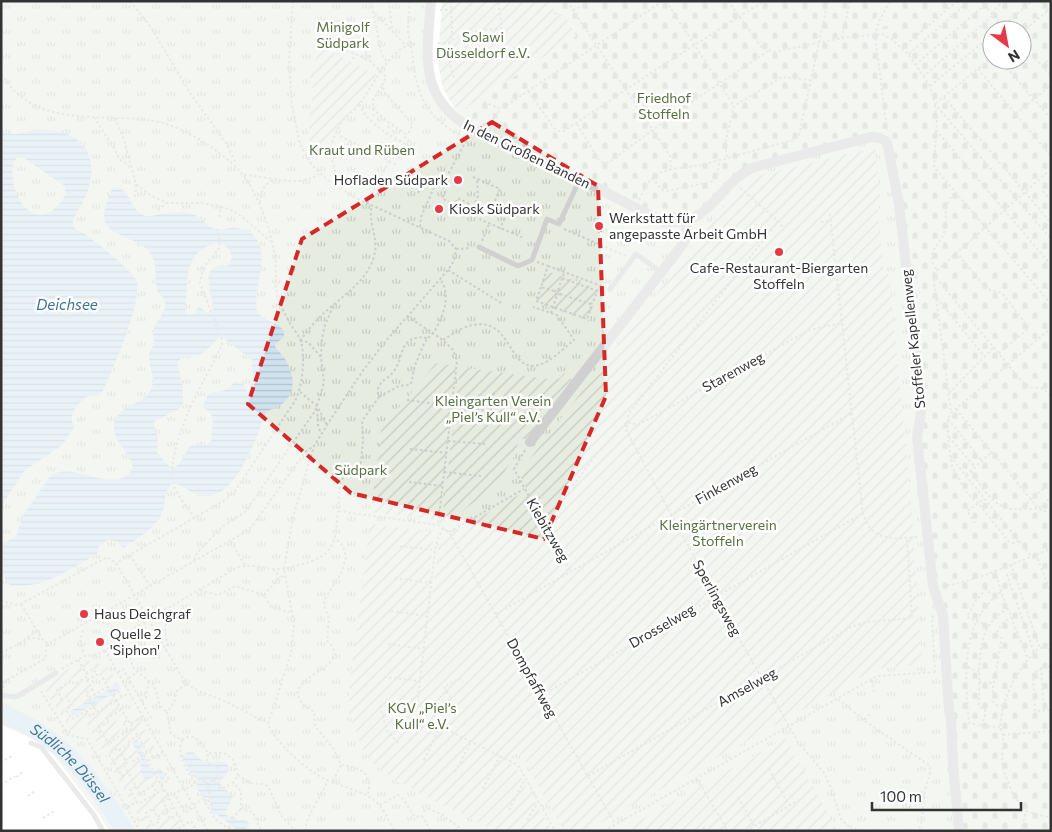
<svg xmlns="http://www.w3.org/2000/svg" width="1052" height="832" font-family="Commissioner,sans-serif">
<defs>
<pattern id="cemetery-stones" width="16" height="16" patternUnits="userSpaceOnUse" patternTransform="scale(1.25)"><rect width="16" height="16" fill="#e6ecdf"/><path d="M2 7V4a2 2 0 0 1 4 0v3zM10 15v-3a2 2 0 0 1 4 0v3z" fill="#c6cbc0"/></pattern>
<pattern id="park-tufts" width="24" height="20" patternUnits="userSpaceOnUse" patternTransform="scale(1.25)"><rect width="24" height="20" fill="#e6ecdf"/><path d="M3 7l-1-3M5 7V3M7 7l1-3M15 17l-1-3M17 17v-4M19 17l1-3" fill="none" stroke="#c6cbc0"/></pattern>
<pattern id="garden-furrows" width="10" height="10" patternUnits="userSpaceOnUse" patternTransform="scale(1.25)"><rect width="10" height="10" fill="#e6ecdf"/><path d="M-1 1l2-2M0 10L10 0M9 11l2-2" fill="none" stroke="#c6cbc0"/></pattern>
<pattern id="water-rules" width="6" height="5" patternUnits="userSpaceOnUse" patternTransform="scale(1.25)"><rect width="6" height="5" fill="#cfe2ee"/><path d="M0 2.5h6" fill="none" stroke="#b2c2cd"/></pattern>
</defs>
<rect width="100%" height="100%" fill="#fff"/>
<g fill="#e6ecdf">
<polygon points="882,1 901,1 897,6 888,26 873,27"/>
<polygon points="1,705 43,722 136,831 109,831 99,814 45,744 1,725"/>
</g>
<path fill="url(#cemetery-stones)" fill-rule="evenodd" d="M553,1H882L873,27L888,26L897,6L901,1H1051V831H957L702,214L658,220L458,113L576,36L554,14ZM992,30H1022V60H992Z"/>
<path fill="url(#park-tufts)" d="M1,1H430L431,70L441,95L458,113L658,220H686L743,173L873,137L889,147L923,406L918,439L933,586L943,616L957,831H124C95,781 59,729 1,711Z"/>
<g fill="url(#garden-furrows)">
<polygon points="442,1 553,1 554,14 564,14 576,36 458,113 443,89 438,65"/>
<path d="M320,45L376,75L360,102V108L356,106C340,121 331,134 328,156L310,145L309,126L313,91L315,89L308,85Z"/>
<polygon points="875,149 881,205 877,206 884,274 889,274 911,500 922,664 875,669 586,831 564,831 519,752 504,761 515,767 552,831 495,831 398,782 376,766 363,750 349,713 349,689 370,524 434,532 428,590 432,598 439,541 447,535 438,520 371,512 381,429 436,363 456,366 439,518 449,535 527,490 519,473 740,186 750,178 856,152"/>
<polygon points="547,271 599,289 588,321 536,303"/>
<polygon points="460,367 555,380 560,378 564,373 573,381 527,440 518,437 517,452 497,484 451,520 442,519"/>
<polygon points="86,660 104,665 106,664 118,684 111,688 101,670 96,673 93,668 86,672 81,663"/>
<polygon points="79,663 86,675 77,680 74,677 55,689 62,701 67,698 71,706 64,710 71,721 87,712 90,716 97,712 93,705 111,695 120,710 103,720 105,723 95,729 98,735 101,733 108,746 115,742 114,740 133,729 136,735 126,741 128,745 120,749 119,747 106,755 109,760 112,759 122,776 128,773 133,783 127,786 136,801 132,803 86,723 72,731 41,685"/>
<polygon points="85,679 91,690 85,693 89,700 75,709 67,696 63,698 58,690 71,683 73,686"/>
<polygon points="121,711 123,715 115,719 121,729 119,730 121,734 108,742 99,728 110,722 108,718"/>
<polygon points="139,720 159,754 154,757 148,747 145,748 132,724"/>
<polygon points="785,738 838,831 621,831"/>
<polygon points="129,745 131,747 133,745 140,756 134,759 131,756 125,760 126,763 123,765 127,772 122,775 110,753 118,749 120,751"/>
<polygon points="131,758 133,762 140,758 146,781 155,776 161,787 156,790 153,785 140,793 124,765"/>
<polygon points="163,790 168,798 163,802 167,809 159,815 154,807 144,812 152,826 155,825 156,827 162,824 160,820 163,818 162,816 167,814 169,818 166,821 177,815 183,825 173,831 148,831 132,805 134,803 137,808 144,803 143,801"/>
</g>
<g fill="url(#water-rules)" fill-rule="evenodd">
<path d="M1,128C12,140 24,131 37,130C73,128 100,147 89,186C86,198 78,209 73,221C73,224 72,226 75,228C77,231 82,232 85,234C95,241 136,273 137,283C141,307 112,370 102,393L98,396H88L77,405L71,418L74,427L62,445L24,471L1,507ZM17,157L24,158L65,186L66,194C33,250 0,178 17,157Z"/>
<path d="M114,188C133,187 129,214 147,216C152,217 157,214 162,214C171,213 183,211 192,214C202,216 207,229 218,230C224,230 230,227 237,228C270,233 261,266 258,288C257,294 254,309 259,314C265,321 277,322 284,331V337L275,344V346C277,351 282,354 285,359C293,372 298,392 283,403C278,407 271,409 266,412C258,435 237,495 208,496C193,497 185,485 172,483C162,496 167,500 162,513C156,528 136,540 123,548L116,541L107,540L99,546L97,554C70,569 42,590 10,585C0,578 1,557 1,544L12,539L17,535L22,517L50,476C73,459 118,499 133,467C130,452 113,442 114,426C116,406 139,406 149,393C158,380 149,369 149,356C150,350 154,346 154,341C154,341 153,335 153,334C152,323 171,311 164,299C162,295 158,294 157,290C154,277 158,264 150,253C138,234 95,239 106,205C108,198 109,192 114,188ZM216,243H223L230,251L232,257L228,266C225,266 220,265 216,267C200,272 215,302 213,311L206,313L199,306L195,313L189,315L186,313L185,307C190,279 181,254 216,243ZM222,337L252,360L253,377L250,391L247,392L243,384L235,381C233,383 230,388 227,389C213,396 209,386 203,407L211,414L213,420L211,441L207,445L195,444L190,446C183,454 183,466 171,468L157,453L158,438L154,425L155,421L178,410L183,405V387L177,363C183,354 190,358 199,355C209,351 213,340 222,337Z"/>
<polygon points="118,684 121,689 73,716 70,711"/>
<polygon points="137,739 144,753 142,754 152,772 160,768 166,777 163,778 165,781 162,782 158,774 146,781 140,771 143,769 139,763 142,761 132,742"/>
<path d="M190,751C196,753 200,761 206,762C213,763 232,757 228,771C226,776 221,778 220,784L233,796L225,814L232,819L246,820L249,824L246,829L238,831L218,815H214L210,808L212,806L208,797L204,798L196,788L198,787L196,783L199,781L194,772L191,774L183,759L186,753Z"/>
</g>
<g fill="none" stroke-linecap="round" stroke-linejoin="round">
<polyline stroke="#cfe2ee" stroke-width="3" points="247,828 250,831"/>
<path stroke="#cfe2ee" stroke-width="18" id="s1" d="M1,714C60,734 93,780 125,831"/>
<g stroke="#cdcdcd" stroke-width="2" stroke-dasharray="2.5 2.5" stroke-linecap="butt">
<polyline points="130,1 150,26 192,96 226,143 236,164"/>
<path d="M293,1L289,62L292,106L300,144L311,164L326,179L354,197L449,241L456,249L454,261L448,270L385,342L362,372L327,425L314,446L293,517L284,569L294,623L291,653L268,724C277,744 303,767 323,778C340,787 360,789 375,801C384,808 389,821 394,831"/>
<polyline points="371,1 381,51 383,57 388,63"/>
<polyline points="389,1 392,29"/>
<path d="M410,1C409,12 408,22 408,33C409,39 411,45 412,52C416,96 426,118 467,139"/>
<polyline points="451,1 452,32 449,43 449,54 450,65 455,80"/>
<polyline points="567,1 670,156 671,169"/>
<polyline points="666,1 734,106"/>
<polyline points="728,1 762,48 774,52 842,38 882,34 893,40 909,55 930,86 935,104 1051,239"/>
<polyline points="981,1 1006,30"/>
<polyline points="1040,1 1051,14"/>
<polyline points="440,10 451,10"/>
<polyline points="573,10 584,5 587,1"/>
<polyline points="375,13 406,46"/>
<polyline points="348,24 350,19"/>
<polyline points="998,30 1032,1"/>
<polyline points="331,32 336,33"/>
<polyline points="1022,32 1051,8"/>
<polyline points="842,38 850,1"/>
<polyline points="353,40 358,37"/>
<path d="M438,43H449C463,30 483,31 502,28L498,1"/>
<polyline points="1022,43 1051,76"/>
<polyline points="902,48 957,1"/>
<polyline points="335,49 337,45"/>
<polyline points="345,49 348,44"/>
<polyline points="909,54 969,1"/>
<polyline points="369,57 374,55"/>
<polyline points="992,57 935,104 937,120 934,167 1051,304"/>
<polyline points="353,59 355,54"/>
<polyline points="1000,60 1051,119"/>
<polyline points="371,62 352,25 335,20 331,32 330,41 371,62 386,77 382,86 385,93 413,125 407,135"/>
<polyline points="915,65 985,5"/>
<polyline points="1042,66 1051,58"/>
<polyline points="978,69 1051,156"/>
<path d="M1,74C8,83 15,93 24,99C60,124 114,114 154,121C176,125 197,137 215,150C232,162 244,173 253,191C264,211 271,234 275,256C277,269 274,281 277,294C280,305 285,315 291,325C294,330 299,336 301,341C305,358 303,385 295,401L235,491L225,500L116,563"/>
<polyline points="923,77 993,15 994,10 1004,1"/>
<polyline points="382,86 373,100 373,109 384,119 407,135 405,138 409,141 407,145"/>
<polyline points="930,86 992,35"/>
<polyline points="528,91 554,128 557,131 564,131 660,67 764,1"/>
<polyline points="387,96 392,94"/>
<polyline points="944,97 1051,223"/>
<polyline points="484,102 501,109 663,1"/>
<path d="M359,104C370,127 393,137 413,148"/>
<polyline points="373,109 377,105"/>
<polyline points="1016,114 1051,85"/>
<polyline points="373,116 376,112"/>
<polyline points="94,117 114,148 119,159 130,167"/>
<polyline points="115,118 124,140 136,184 150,195 167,203 202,203 229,209 241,216 270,241"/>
<polyline points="577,124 599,160 604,163 609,162 687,105 768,51"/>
<polyline points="489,125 501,109"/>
<polyline points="388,128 390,124"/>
<polyline points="887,130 875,35 879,21 890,1"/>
<polyline points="936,130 1051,265"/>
<polyline points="340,136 389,161 367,203"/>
<polyline points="727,157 725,144 734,106 782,77 810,80"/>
<polyline points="385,159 395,140"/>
<polyline points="389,161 397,165"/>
<path d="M244,175C269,176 297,189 319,174"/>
<polyline points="473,177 500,189 494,203 508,209 500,229"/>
<path d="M652,178L662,190L666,191L711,182C719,178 718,170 719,161"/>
<polyline points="444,182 442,186 445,192 442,198 454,205 458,198 469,204 481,220 522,237"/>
<polyline points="1050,185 1051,186"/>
<path d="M335,186L338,181L337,177C334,166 329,155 332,143C335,133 340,123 347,116C351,112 355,110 358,106C374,86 389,45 418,43"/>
<polyline points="740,188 778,221 783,228"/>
<polyline points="1043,191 1051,200"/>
<polyline points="418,193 427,178"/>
<polyline points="135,197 136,184"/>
<path d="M639,200C644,191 647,181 656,175C669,167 687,168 701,165C732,157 763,148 794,140L799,135L828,1"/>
<path d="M260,203C261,191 264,184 275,179"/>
<polyline points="473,207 478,196 477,178"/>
<polyline points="158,210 167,203"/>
<path d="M830,214L861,496C863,539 882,540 919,537"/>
<polyline points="219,217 221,207"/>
<polyline points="778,221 629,413 626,430 715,596 789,726 798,742 824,773 831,788 841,819 853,831"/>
<polyline points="821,222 831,221"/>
<polyline points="420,227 421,217 436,183 444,182 467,139"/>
<polyline points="564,229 626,256"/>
<polyline points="482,241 489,224"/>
<polyline points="456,249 471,248"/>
<polyline points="956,252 987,289 1002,293 1029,328 999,353"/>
<polyline points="537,262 548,266 541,287 554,291"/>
<polyline points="548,266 604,287"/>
<path d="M936,269C933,265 931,259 932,254C934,246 942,241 944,233C950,214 939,212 955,192"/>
<polyline points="448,270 503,304"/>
<polyline points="933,274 1024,384 1031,387 1044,389 1051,397"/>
<polyline points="933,274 1051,169"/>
<polyline points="933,274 951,412"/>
<polyline points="541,287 536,301 587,319 591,308 590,304 593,303 597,291 562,278"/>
<polyline points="558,290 564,273"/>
<polyline points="560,294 590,304"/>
<polyline points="937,298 984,356"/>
<polyline points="551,313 557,295 560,294 559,290 557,289 554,293 557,295"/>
<polyline points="407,316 443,340 453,350 457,361 438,525"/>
<path d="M427,338C399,334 405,355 394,371C387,381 374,382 379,397L362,421L363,441L361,462L356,470L343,478L340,483L338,511L438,525L449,532L615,824"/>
<path d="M443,340C450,336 456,331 463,328C514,308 505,374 539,365C552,361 564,348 574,340L557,315L533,307"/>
<path d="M300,341C307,331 314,322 323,314C342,296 370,280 375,252C378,236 367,220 372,206"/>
<polyline points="300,341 308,342 321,357"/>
<polyline points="300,392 317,406 327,425"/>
<polyline points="949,393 994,347"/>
<path d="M379,397L399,386L410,385C414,379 412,371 416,363C419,356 422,346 427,339C429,337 431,335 433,333C443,319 452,294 440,279"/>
<polyline points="407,400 490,411 494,392"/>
<polyline points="317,409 318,425 321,434"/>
<polyline points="956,409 1038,508 1044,511 1051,511"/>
<polyline points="948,419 982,461"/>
<polyline points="949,437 975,467"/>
<polyline points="448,441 485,444"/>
<polyline points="410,449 447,453"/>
<polyline points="525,450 514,469 570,570"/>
<polyline points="950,456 1031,556"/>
<path d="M971,471C985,493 997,513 1026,509C1030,509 1035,509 1038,508C1043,506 1047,500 1051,497"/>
<polyline points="444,472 481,476"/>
<polyline points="966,475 992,452"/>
<polyline points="409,482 443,486"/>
<polyline points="573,486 595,456 627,422 638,425 809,330 842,323"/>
<polyline points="1019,510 1051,482"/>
<path d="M195,518C188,508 177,496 174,485C164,446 205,380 222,345V340L200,283L203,268L220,247L218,229"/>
<polyline points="975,523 967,511 984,499"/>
<polyline points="443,528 438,538 435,550 417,706 421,715 427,720 516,764 520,768 555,831"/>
<polyline points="449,532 524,489"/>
<polyline points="231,541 242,561 246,566"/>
<polyline points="1019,541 1014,543 1009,542 978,503 967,493 952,467 948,436 948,419 951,413 1051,328"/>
<polyline points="400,546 435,550"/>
<polyline points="1036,554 1051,593"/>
<polyline points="130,555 150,586"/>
<polyline points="194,560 197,553 222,527 245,512 315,411 322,390 324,382 321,357 322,338 325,325 334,304"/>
<polyline points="1011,564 1040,649"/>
<polyline points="273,569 280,577"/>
<polyline points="995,570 1001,592 1028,659"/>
<polyline points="1013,574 1007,575 1034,652"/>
<polyline points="395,578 431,583"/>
<path d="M942,586C975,583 1019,560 1051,549"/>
<polyline points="201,589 202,591 218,595 235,586 264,595 271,607 288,612 292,611"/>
<polyline points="264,595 280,577 285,576"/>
<polyline points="1,600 16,605 21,604 107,557 116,563 186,684 201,692 227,702 261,720 268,721"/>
<polyline points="21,604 42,639 47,643 52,642 247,531 252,526 306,451 314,446"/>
<polyline points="391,611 427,616"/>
<polyline points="496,614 852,413"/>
<polyline points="934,616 932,617 935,672"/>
<polyline points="97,622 109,624 117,633"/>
<polyline points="145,622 146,626 140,641 130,655 130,660 135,670 154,685 160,706 167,712"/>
<polyline points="988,626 967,617 975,602 986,589 993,596"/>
<polyline points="24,641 25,639 37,631"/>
<polyline points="1051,642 1034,652 1022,667 1013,681 1003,706 1000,727 1003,735 1002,766 1013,795 1026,811 1051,818"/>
<polyline points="388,644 423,649"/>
<polyline points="1047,644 1051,655"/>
<polyline points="105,650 208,831"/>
<polyline points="166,651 167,644 165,630 169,609"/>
<polyline points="83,652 80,640 84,628"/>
<polyline points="1,653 28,639 32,638 42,639"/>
<polyline points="78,660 88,676 74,684 72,681 57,690 62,699 67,697 72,706 66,710 72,719 93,707"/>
<polyline points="1051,665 1041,668 1033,674 1035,711 1051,710"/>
<polyline points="1049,666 1051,692"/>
<polyline points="968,667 979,672"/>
<polyline points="1041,668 1044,710"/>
<path d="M62,669L84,656L95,655L105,650L118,642L121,636L236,568C251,563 261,568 275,569C283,570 291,567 298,565C334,557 335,544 338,511"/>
<polyline points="118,672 123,669 151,718 147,720"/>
<polyline points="86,673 93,669 97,674"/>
<polyline points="384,677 419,681"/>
<polyline points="129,678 137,672"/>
<polyline points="87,680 100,673 130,724 143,717"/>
<polyline points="87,680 95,694"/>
<polyline points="871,680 874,692"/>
<polyline points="979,682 991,683 993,685"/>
<path d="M186,684L177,691L174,703L167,712L171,734L182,740C194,731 201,743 208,753H224L233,759L238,775L233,783L241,791V809L253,812L261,831"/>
<polyline points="3,688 5,681 45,659 47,643"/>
<polyline points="93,689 86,693 97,712"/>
<polyline points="41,691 68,735 87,739 140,831"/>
<polyline points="113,695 119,692 122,697"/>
<polyline points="542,695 862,514"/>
<polyline points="89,698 108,687"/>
<path d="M838,699L865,721L930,766C931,775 927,781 925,790C922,804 925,817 918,831"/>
<polyline points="116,701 129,693"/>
<polyline points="142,702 146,698 149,679"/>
<polyline points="380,706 387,731 399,744"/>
<polyline points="1003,706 996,705 993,701 993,687 1002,638 996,634 1002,624 1011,617"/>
<polyline points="86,710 90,716 116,701"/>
<polyline points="121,710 106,719 108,722 99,728 108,743 133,728"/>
<polyline points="383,715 417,706"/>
<polyline points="421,715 451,698 444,687 460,678 463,682"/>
<polyline points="865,720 871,712"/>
<polyline points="127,721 123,723 128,731"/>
<polyline points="131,724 147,752"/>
<path d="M981,726L985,717V710L979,706C980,684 976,642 990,624C995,617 1001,613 1008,608"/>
<path d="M1000,727L981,726L969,723C966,692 963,651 976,622C981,611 992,599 1001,592"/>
<polyline points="1003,735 1051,731"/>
<path d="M182,740C176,757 187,769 195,784L185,789"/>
<polyline points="119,750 131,743 129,741 137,736"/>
<polyline points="208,754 207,761 208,764 218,767 220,770 219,774 213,781"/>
<polyline points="144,755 184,825"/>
<polyline points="5,760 12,756"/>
<polyline points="125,760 131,757 134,761 150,751 153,758"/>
<polyline points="424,760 440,727"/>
<polyline points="148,761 163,752"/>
<path d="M341,765C360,767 375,774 367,796"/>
<polyline points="769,769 789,805"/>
<path d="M128,772L122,776L109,754L118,748L127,763L124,765C129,774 135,784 140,793L153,786L157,793"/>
<polyline points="455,772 471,742"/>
<polyline points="238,775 250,783 262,784 268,786 282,817 296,831"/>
<polyline points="191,776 194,774 197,780"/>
<polyline points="588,776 851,627 867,622 912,618 907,538"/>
<polyline points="16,777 23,772"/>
<polyline points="697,779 728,831"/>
<path d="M333,781L341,765L333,748L315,726L314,712L302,704L297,694C301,675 328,672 335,655L333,647L327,641L329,619L324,605L325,599L342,572L346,557L343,546L335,538"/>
<polyline points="194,782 200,779 207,783"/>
<polyline points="1,785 15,776"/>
<polyline points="161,785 169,780 165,773"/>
<polyline points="136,787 130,790 138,804 164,789"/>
<polyline points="184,788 174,794 185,813 195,807"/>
<polyline points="483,789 500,756"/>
<polyline points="28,796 35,791"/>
<polyline points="738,797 754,826"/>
<polyline points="208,800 212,806 209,807"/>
<polyline points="205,801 210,797 207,783 213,781 222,789 233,783"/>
<polyline points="194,805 203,799 215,819 232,831"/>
<polyline points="380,805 398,795 403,799 415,817 422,816 431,831"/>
<polyline points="127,807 137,801"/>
<polygon points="153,809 160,821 153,825 146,813"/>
<polyline points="509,810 525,779"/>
<polyline points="168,811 163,802 169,798"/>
<polyline points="423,811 429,809 441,814 464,831"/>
<polyline points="166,812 170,819 178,814"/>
<polyline points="158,817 174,807"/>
<polyline points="43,818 54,811"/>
<polyline points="527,820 538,802"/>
<polyline points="850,826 860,831"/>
<polyline points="703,827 705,831"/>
<polyline points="229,828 233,817 241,809"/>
<polyline points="174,831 191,821 197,831"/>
<path d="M305,831C306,815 322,796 328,780"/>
<polyline points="604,831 877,676 936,672"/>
<polyline points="746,831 799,800"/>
<polyline points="1021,831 1026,811"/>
<polyline points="1050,831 1051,824"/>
</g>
<g stroke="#d0d0d0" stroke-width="5">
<polyline points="479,247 518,266 532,260 547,219 559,224 580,179"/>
<polyline points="610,289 636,254 661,272"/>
<polyline points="1,695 14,697 18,696 56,673"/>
<polyline points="31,743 41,747 94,815 103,831"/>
</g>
<g stroke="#d0d0d0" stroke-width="10">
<path d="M431,1C427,54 417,99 473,129L571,177L580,179L663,222C714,227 717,182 755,167L871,137L880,138L887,142L899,204L922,405L917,438L933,586L943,616L949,711L951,719L953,764L959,831"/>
<polyline points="530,442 683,244 687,236 686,220"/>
</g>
</g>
<path d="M0 0H1052V832H0ZM492,122L598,186L606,396L544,539L351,493L248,404L302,239Z" fill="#fff" fill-opacity=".55" fill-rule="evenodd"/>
<path fill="none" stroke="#d62828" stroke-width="4" stroke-dasharray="10 6" stroke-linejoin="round" d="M492,122L598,186L606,396L544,539L351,493L248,404L302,239Z"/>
<g fill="#e63946" stroke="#fff" stroke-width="2">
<circle cx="458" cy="180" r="5"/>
<circle cx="439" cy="209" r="5"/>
<circle cx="599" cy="226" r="5"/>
<circle cx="779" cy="252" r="5"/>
<circle cx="84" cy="614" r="5"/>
<circle cx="100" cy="642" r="5"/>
</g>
<g text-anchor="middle" stroke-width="5" stroke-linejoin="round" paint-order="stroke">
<g font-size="14" fill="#56703f" stroke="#fff">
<text x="343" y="32">Minigolf<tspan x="343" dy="16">Südpark</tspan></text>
<text x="483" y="42">Solawi<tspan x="483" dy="16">Düsseldorf e.V.</tspan></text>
<text x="664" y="103">Friedhof<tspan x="664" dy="16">Stoffeln</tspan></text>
<text x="362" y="155">Kraut und Rüben</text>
<text x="493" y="406">Kleingarten Verein<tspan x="493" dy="16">„Piel’s Kull“ e.V.</tspan></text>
<text x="361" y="475">Südpark</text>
<text x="718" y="530">Kleingärtnerverein<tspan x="718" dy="16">Stoffeln</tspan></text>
<text x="422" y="713">KGV „Piel’s<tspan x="422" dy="16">Kull“ e.V.</tspan></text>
</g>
<g font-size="14" fill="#333" stroke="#fff">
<text transform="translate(527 154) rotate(26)" y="5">In den Großen Banden</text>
<text transform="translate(913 339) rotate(-96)" y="5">Stoffeler Kapellenweg</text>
<text transform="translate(733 372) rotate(-29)" y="5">Starenweg</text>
<text transform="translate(726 484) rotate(-29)" y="5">Finkenweg</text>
<text transform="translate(548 530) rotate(60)" y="5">Kiebitzweg</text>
<text transform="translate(717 598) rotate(61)" y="5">Sperlingsweg</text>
<text transform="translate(662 626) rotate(-30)" y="5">Drosselweg</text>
<text transform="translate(532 678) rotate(61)" y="5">Dompfaffweg</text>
<text transform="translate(747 687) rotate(-29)" y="5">Amselweg</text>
</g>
<g font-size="14" fill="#333" stroke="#fff" text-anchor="start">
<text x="448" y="185" text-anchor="end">Hofladen Südpark</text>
<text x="449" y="214">Kiosk Südpark</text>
<text x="609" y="223">Werkstatt für<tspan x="609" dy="16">angepasste Arbeit GmbH</tspan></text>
<text x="779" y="273" text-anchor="middle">Cafe-Restaurant-Biergarten<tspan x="779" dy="16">Stoffeln</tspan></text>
<text x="94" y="619">Haus Deichgraf</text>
<text x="110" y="639">Quelle 2<tspan x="110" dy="16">'Siphon'</tspan></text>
</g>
<g font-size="15" font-style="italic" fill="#3f7597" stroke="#fff">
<text x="67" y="310">Deichsee</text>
<text dy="5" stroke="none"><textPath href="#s1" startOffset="86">Südliche Düssel</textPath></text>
</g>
</g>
<rect width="1052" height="832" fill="none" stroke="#333333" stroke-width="5"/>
<g transform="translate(1007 45) rotate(148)"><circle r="24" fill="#ffffff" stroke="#adadad"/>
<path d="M0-4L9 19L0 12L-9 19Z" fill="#e63946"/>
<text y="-8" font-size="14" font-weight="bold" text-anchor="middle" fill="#333333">N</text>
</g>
<path d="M872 802v8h149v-8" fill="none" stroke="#333333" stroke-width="2.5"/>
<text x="880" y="802" font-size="15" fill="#333333" stroke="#ffffff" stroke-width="4" paint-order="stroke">100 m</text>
</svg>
